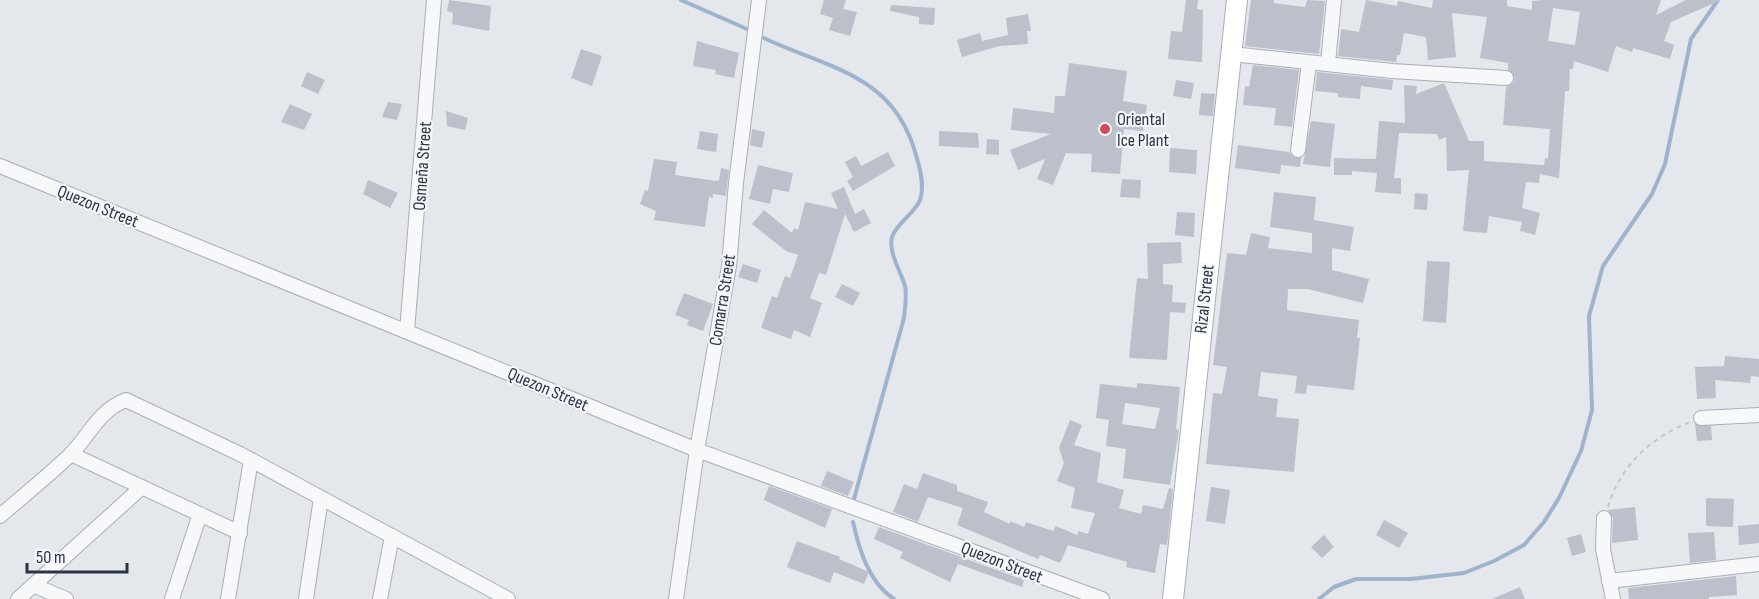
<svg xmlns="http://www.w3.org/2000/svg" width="1759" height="599" font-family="'Sofia Sans Condensed',sans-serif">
<rect width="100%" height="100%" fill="#e4e7ec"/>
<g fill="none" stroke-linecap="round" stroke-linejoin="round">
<g stroke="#9fb4cc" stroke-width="4">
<polyline points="681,0 747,29"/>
<path d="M764,38C829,69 894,74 916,155C920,168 925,186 920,200C914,214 897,223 892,237C888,253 901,271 905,286C907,295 905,308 904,318L854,499"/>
<path d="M853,522C859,549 869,583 894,599"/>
<polyline points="1319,599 1334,587 1356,579 1411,579 1464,573 1494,561 1524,545 1544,522 1559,498 1581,451 1592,410 1589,316 1603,266 1652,194 1665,164 1691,39 1718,0"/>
</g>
</g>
<g fill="#bbc0ca" fill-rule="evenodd">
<polygon points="449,0 491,6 489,31 452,24 453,13 447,11"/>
<polygon points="824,0 846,0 843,9 857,12 850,36 829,30 833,18 820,14"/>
<polygon points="1186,0 1198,0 1197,9 1203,10 1202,62 1168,59 1171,31 1182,32"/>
<polygon points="1251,0 1274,0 1274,3 1305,7 1307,0 1325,1 1319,54 1245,46"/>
<path d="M1366,0L1397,6L1398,1L1432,8L1433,0H1507V6L1532,10V1L1544,0H1661L1656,15L1686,0H1721L1671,22L1664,41L1674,45L1670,59L1633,48L1632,52L1616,46L1608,72L1574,61L1573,69H1570L1569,91H1565L1559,178L1540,174L1539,183L1526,182L1522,208L1540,213L1535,235L1520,231L1522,222L1489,216L1487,233L1463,231L1469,170L1447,171L1446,137L1439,140L1437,134L1399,133L1394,178H1401V194L1375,192L1377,173L1352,171V175H1334V158L1376,159L1379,121L1405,123L1404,85L1417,86L1416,94L1444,83L1469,141H1484V161L1544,165L1545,158L1548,159L1550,129L1503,125L1506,87L1513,83L1515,78L1508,69V63L1480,58L1487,17L1452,13L1456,57L1428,60L1426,37L1404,33L1400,55H1397L1396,62L1338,56L1341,29L1359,32ZM1553,8L1580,12L1575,45L1548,41Z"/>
<polygon points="891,5 935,8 934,25 919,24 919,17 890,11"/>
<polygon points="1028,14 1031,31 1027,31 1028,44 999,46 962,57 957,40 980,33 982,41 1008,35 1006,18"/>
<polygon points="697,41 739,53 734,78 715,74 716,70 693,66"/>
<polygon points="581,49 602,56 592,86 571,78"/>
<polygon points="1069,63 1127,71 1123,101 1147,105 1143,131 1124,129 1120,174 1091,172 1092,154 1066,153 1053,185 1037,179 1045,159 1018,170 1010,150 1051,134 1011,130 1013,108 1054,113 1055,96 1065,96"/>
<polygon points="1253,65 1299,70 1292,127 1274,125 1276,108 1243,105 1245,86 1249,87"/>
<polygon points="307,72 325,80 318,94 301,86"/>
<polygon points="1317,72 1393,80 1392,90 1361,86 1360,99 1338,97 1338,93 1315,91"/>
<polygon points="1176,80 1194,83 1191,99 1173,96"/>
<polygon points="1201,93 1215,94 1213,116 1199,115"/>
<polygon points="388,102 402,104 397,120 382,117"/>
<polygon points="290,104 312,114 304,130 281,122"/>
<polygon points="446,111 468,118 465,130 447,126"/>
<polygon points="1311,121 1335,124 1330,167 1303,164"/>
<polygon points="752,129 765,132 762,148 750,145"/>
<polygon points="700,131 718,134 716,152 697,149"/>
<polygon points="939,131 978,133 979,148 939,146"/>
<polygon points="987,139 999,140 999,155 986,154"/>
<polygon points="1238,145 1289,152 1293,157 1301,158 1300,167 1281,165 1280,174 1235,168"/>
<polygon points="1170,148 1197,150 1196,174 1169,172"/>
<polygon points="888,152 895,166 853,191 847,181 853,177 845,162 856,156 861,166"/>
<polygon points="654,159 677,162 675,175 703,179 716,181 719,180 721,168 729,170 726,196 713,194 713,198 709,197 705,227 654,220 656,211 640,204 645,190 648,191"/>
<polygon points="758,165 793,173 789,192 773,189 770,204 749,199"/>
<polygon points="1122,179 1141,180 1140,198 1120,197"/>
<polygon points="368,180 398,193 390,208 363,194"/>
<polygon points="844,187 855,214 864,209 871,223 854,232 845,214 826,275 819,273 810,298 822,303 810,337 794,330 791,339 761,328 772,296 777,298 785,276 790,278 798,255 786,251 752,224 764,210 792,233 794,228 798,230 805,202 838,209 831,193"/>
<polygon points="1274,192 1316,197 1314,220 1354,227 1350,251 1332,248 1332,270 1369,279 1363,303 1308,289 1288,289 1287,310 1359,320 1357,338 1360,338 1354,390 1307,385 1306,394 1295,393 1297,376 1261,372 1258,396 1278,399 1276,417 1299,419 1294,472 1206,464 1213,393 1222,394 1227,367 1213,365 1227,253 1246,255 1251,233 1270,237 1268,248 1312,253 1312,233 1270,227"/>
<polygon points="1415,193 1428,194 1427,210 1414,209"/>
<polygon points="1177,212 1195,213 1194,237 1175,235"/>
<polygon points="1181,242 1182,263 1163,264 1163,284 1173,285 1172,302 1186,303 1185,313 1170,312 1167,360 1129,358 1137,278 1148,279 1147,243"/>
<polygon points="1427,261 1450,262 1446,323 1423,321"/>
<polygon points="743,264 761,270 757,283 738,277"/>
<polygon points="842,284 860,293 853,306 835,297"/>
<polygon points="684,293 713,304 703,331 687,325 689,320 675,315"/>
<polygon points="1725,356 1759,359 1759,377 1751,376 1750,383 1715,380 1716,398 1697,399 1695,367 1724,366"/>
<path d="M1137,383L1180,387L1176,429L1179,430L1170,485L1123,478L1126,449L1106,446L1109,420L1096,418L1100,384L1137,388ZM1125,403L1160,408L1155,429L1122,424Z"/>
<polygon points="1070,420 1082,425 1074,445 1101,453 1097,482 1124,490 1119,508 1141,514 1143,505 1163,509 1169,488 1173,489 1167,545 1160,544 1155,573 1126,567 1127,562 1068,545 1060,563 1040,555 1038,559 957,525 963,508 928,497 918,522 893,512 904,484 917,489 923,473 957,485 957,491 988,502 984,512 1010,524 1010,521 1024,527 1026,522 1053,531 1056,526 1077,535 1079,531 1088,534 1095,513 1071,508 1075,488 1057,481 1064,463 1059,448"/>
<polygon points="1695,424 1711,426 1712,440 1697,441"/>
<polygon points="827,471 854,482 848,496 821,486"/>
<polygon points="769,486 832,509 825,528 764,500"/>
<polygon points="1211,487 1230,490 1225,524 1206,521"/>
<polygon points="1706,498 1734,499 1733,527 1706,526"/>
<polygon points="1635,507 1638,540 1612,543 1613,518 1608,510"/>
<polygon points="1384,520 1408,533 1399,548 1376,535"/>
<polygon points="1759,524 1759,543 1739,545 1738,526"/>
<polygon points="879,527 1024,580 1022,587 958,564 950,582 900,558 903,552 874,539"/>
<polygon points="1714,532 1716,560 1690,563 1688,533"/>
<polygon points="1581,534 1586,552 1572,556 1567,538"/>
<polygon points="1324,535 1334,547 1322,558 1311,547"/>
<polygon points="797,541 840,557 839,559 869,572 864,584 834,572 830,583 787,567"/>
<polygon points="1736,576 1737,595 1709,597 1709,599 1629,599 1628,588"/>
<polygon points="1520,587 1525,599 1492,599"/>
</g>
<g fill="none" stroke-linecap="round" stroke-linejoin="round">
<defs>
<g id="street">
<polyline points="1232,54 1392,71 1506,78"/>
<polyline points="1328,63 1334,0"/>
<polyline points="1298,150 1309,63"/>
<polyline points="0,166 697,450 1102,599"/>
<polyline points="407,331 434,0"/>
<polyline points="1701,418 1759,415"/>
<polyline points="71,454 240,533"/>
<path d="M0,516C23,496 48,476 70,455C89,436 99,410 126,400L240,454L508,599"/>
<polyline points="1604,518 1603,549 1613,599"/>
<polyline points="1609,581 1759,564"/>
<polyline points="33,585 66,599"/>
<polyline points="18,599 142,487"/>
<polyline points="172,599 200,514"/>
<polyline points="228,599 251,460"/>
<polyline points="306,599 321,498"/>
<polyline points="380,599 392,536"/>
<polyline points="676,599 697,450 729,266 736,183 759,0"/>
</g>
<polyline id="secondary" points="1173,599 1237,0"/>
</defs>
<use href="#street" stroke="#a9aeb7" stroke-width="16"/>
<use href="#secondary" stroke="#a9aeb7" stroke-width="22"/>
<path stroke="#c2c5cb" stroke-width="2" stroke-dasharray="4.5 4.5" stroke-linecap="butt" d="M1608,507C1620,466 1651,437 1690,422"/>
<use href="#street" stroke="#f7f8fa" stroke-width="14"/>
<use href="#secondary" stroke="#fff" stroke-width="20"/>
</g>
<circle fill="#d1495b" stroke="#f4f6f9" stroke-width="2" cx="1105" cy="129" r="6"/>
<g text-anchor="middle" stroke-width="4.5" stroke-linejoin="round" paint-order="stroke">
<g font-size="18" fill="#2b3445" stroke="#f4f6f9" text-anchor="start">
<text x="1117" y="125">Oriental<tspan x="1117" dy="21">Ice Plant</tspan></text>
</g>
<g font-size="18" fill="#2b3445" stroke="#f4f6f9">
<text transform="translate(422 166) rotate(-86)" y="6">Osmeña Street</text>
<text transform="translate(98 206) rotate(22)" y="6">Quezon Street</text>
<text transform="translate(1204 299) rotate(-84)" y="6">Rizal Street</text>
<text transform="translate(722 300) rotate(-81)" y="6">Comarra Street</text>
<text transform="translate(548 389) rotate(23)" y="6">Quezon Street</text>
<text transform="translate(1002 562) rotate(21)" y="6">Quezon Street</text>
</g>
</g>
<path d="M27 563v9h100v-9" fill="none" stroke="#2b3445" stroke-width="3"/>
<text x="36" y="563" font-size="18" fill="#2b3445" stroke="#f4f6f9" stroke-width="4.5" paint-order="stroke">50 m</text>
</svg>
